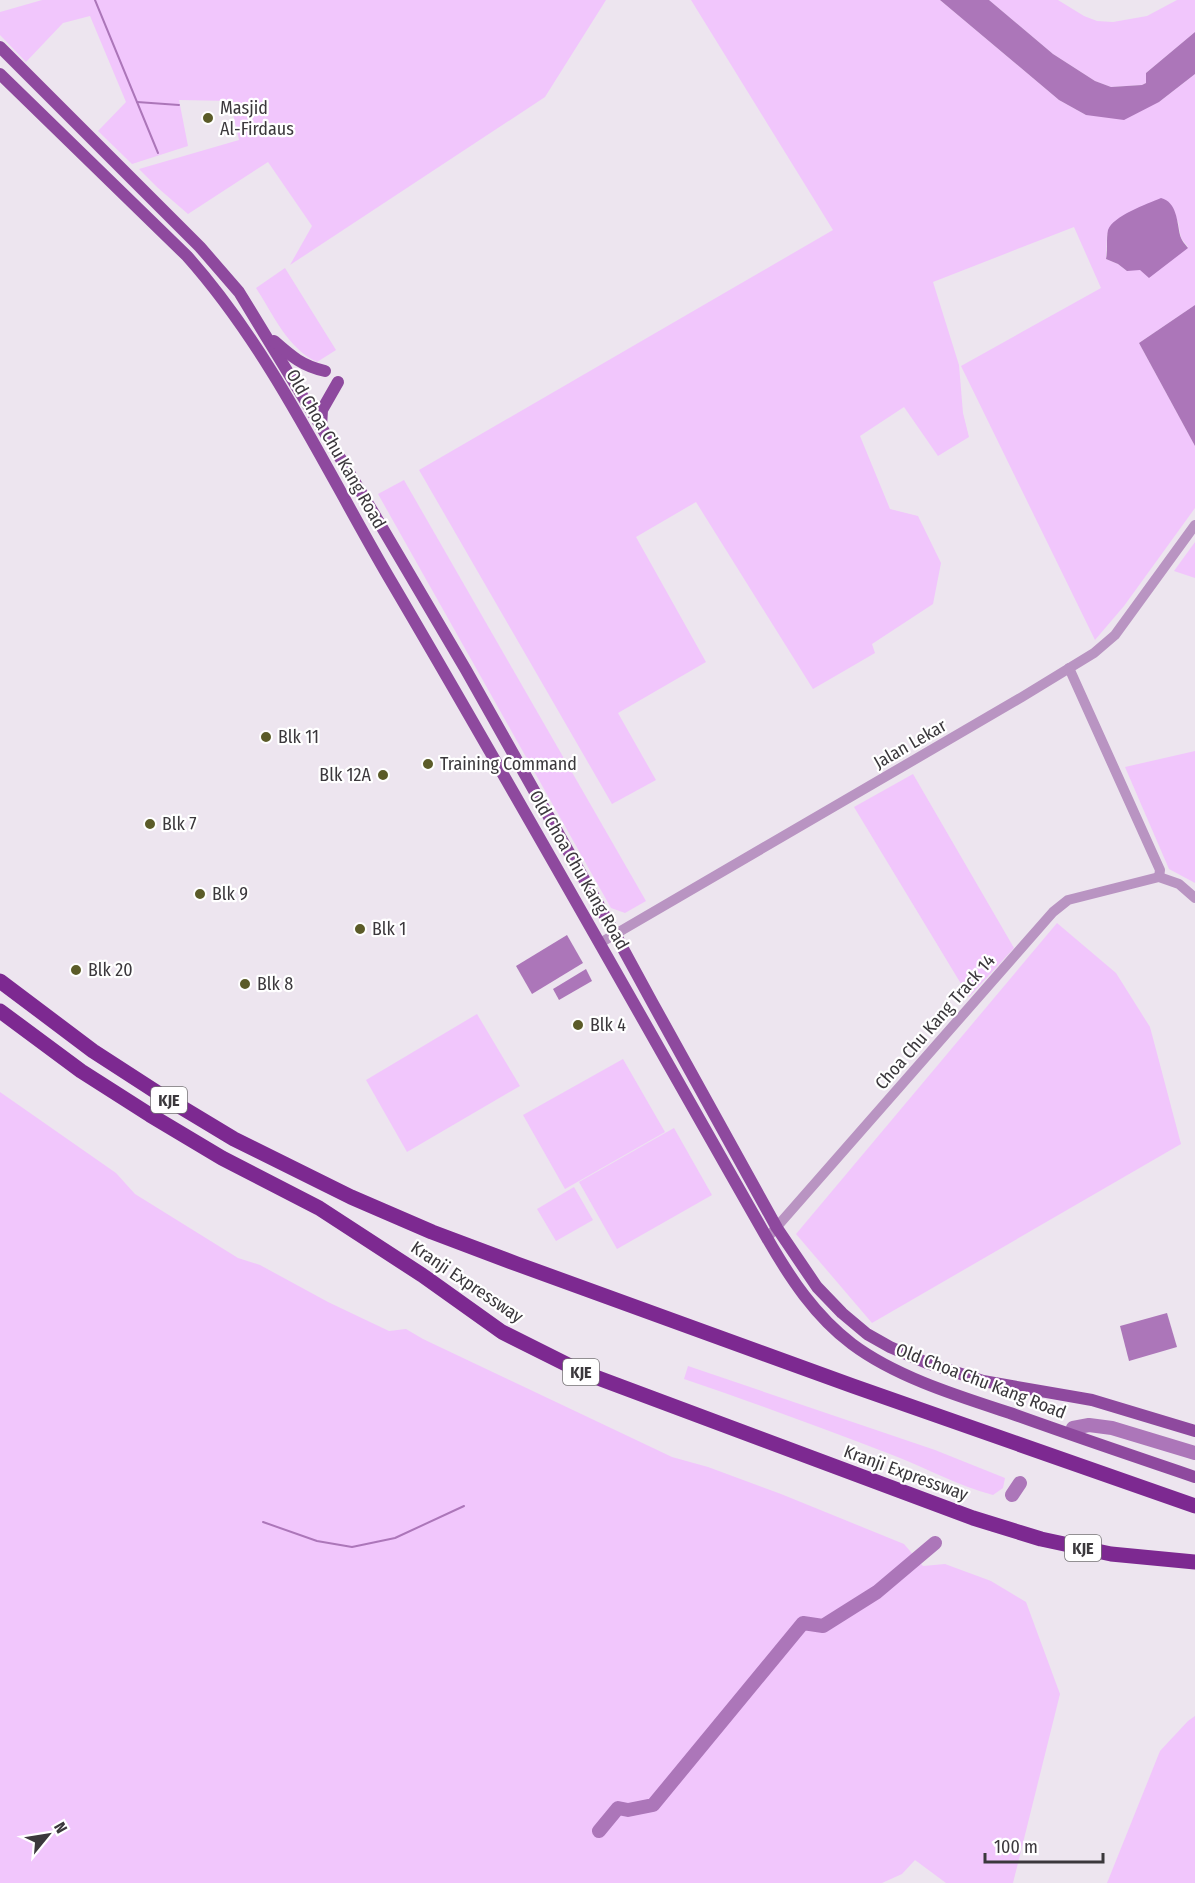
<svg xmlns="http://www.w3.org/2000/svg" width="1195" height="1883" font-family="'Fira Sans Condensed',sans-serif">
<rect width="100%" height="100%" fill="#ede5ef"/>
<g fill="#f1c6fc" fill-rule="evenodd">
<polygon points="42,0 606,0 545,97 290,265 312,226 268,162 188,214 158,188 139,169 239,140 230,101 179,100 188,146 132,164 98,131 126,102 90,16 63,23 26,62 0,35 0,12"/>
<path d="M691,0H940L1059,100L1086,115L1159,102L1195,74V305L1139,343L1195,446V508L1124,606L1095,640L961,366L1101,288L1074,227L933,282L959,365L963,413L969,437L938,456L904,407L860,436L890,509L918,516L941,563L933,604L872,644L875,653L813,689L696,502L636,537L706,662L618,713L656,780L612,804L419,470L833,230ZM1178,221L1181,238L1188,247L1127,271L1118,264L1106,259L1107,234Z"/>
<polygon points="989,0 1058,0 1084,16 1097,21 1113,22 1147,16 1177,0 1195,0 1195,32 1146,73 1146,83 1142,85 1111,87 1095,81 1053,54"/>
<path d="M285,268L336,350L317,362C288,349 273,314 256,288Z"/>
<polygon points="404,480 646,901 625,913 611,908 378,494"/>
<polygon points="1195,542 1195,578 1174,571"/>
<polygon points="1195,751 1195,883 1169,869 1125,767"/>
<polygon points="913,774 1014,948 969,997 854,807"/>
<polygon points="1057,923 1116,973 1150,1027 1181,1144 872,1323 796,1234"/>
<polygon points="477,1014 520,1086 407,1152 366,1080"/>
<polygon points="623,1059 665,1132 565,1189 523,1115"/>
<polygon points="0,1092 116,1173 135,1194 238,1258 260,1265 328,1302 389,1331 406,1329 423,1339 672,1457 708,1467 781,1494 904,1544 923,1566 945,1564 991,1581 1026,1602 1060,1694 1013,1883 946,1883 915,1860 902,1874 882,1883 0,1883"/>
<polygon points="674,1128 712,1195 617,1249 579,1182"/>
<polygon points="574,1187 593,1220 556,1241 537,1209"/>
<path d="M688,1366L935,1450L1005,1478L1003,1488L993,1495C959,1486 928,1469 895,1456C825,1429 755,1403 684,1379Z"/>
<polygon points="1195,1716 1195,1883 1107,1883 1160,1751 1188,1721"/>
</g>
<g fill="#ac76b9">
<polygon points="940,0 989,0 1053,54 1095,81 1111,87 1142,85 1146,83 1146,73 1195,32 1195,74 1159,102 1124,120 1086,115 1059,100"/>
<path d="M1161,198C1177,202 1177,222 1180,235C1181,240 1185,244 1188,248L1149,278L1140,270L1127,271L1118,264L1106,259C1108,250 1106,239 1108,230C1113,216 1147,204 1161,198Z"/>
<polygon points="1195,305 1195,446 1139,343"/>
<polygon points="567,935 583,963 532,994 516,966"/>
<polygon points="586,969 592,981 559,1000 553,989"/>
<polygon points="1167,1313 1177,1347 1129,1361 1120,1326"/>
</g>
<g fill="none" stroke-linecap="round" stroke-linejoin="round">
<g stroke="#ac76b9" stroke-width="2">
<polyline points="95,0 158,153"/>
<polyline points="137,102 179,105"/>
<polyline points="263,1522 317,1541 352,1547 395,1538 464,1506"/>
</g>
<g stroke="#ac76b9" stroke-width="14">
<polyline points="1073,1428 1089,1425 1112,1428 1195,1453"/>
<polyline points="1012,1495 1020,1483"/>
<polyline points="599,1831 618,1808 628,1810 653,1805 803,1623 823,1626 877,1592 935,1543"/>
</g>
<g stroke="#b994c2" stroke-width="10">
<polyline points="1069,668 1160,870 1159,877"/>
<polyline points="600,943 1022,697 1094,653 1115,635 1195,525"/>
<polyline points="767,1238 1053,912 1068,900 1159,877 1179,884 1195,898"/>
</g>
<g stroke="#8e499e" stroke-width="12">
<polyline points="0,47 200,247 239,292 367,502 466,670 615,934 652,1002 777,1228 817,1287 842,1313 867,1334 890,1347 927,1363 983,1381 1092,1400 1195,1431"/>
<path d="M0,74L187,256C270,349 325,468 388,576C517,795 641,1017 767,1238C790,1278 815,1316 852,1344C896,1377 958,1396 1010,1413C1071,1435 1133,1456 1195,1477"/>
<path d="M274,341C291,356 302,366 325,371"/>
<polyline points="321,427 322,410 338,382"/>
</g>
<g stroke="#7d2991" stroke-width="15">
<polyline points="0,981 93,1051 161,1095 234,1139 351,1197 432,1232 517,1264 853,1386 1195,1506"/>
<polyline points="0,1011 81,1071 150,1115 222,1158 319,1208 422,1275 502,1332 582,1372 973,1518 1041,1539 1111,1554 1195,1562"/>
</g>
</g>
<g fill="#5b5b28" stroke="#fff" stroke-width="2">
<circle cx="208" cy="118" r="6"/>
<circle cx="266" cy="737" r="6"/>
<circle cx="428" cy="764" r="6"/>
<circle cx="383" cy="775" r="6"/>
<circle cx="150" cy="824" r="6"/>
<circle cx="200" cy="894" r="6"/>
<circle cx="360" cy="929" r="6"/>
<circle cx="76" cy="970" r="6"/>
<circle cx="245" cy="984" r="6"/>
<circle cx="578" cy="1025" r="6"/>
</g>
<g text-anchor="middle" stroke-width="4.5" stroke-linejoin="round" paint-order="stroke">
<g fill="#fff" stroke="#767476" stroke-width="1.5">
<rect x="151" y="1087" width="36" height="26" rx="4.5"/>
<rect x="563" y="1359" width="36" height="26" rx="4.5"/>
<rect x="1065" y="1535" width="36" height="26" rx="4.5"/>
</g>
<g font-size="16" font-weight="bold" fill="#3b383c">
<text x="169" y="1106">KJE</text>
<text x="581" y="1378">KJE</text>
<text x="1083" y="1554">KJE</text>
</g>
<g font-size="18" fill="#3b383c" stroke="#fff" text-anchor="start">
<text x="220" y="114">Masjid<tspan x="220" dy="21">Al-Firdaus</tspan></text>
<text x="278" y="743">Blk 11</text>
<text x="440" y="770">Training Command</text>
<text x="371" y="781" text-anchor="end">Blk 12A</text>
<text x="162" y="830">Blk 7</text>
<text x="212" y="900">Blk 9</text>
<text x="372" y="935">Blk 1</text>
<text x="88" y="976">Blk 20</text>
<text x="257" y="990">Blk 8</text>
<text x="590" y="1031">Blk 4</text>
</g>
<g font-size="18" fill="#3b383c" stroke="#fff">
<text transform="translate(336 449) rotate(60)" y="6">Old Choa Chu Kang Road</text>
<text transform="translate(910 744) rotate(-30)" y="6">Jalan Lekar</text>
<text transform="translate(579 870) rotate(60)" y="6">Old Choa Chu Kang Road</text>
<text transform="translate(935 1022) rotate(-49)" y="6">Choa Chu Kang Track 14</text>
<text transform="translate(467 1282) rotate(34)" y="6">Kranji Expressway</text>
<text transform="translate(981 1381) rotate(21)" y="6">Old Choa Chu Kang Road</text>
<text transform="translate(906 1473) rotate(20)" y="6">Kranji Expressway</text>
</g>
</g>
<g transform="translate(48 1835) rotate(60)" stroke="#ffffff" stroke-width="4.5" paint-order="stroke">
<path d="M0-4.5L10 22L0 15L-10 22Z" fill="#3b383c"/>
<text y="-9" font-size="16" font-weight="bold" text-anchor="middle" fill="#3b383c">N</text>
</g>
<path d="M985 1853v9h118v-9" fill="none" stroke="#3b383c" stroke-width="3"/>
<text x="994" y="1853" font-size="18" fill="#3b383c" stroke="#ffffff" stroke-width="4.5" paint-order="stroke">100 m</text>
</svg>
